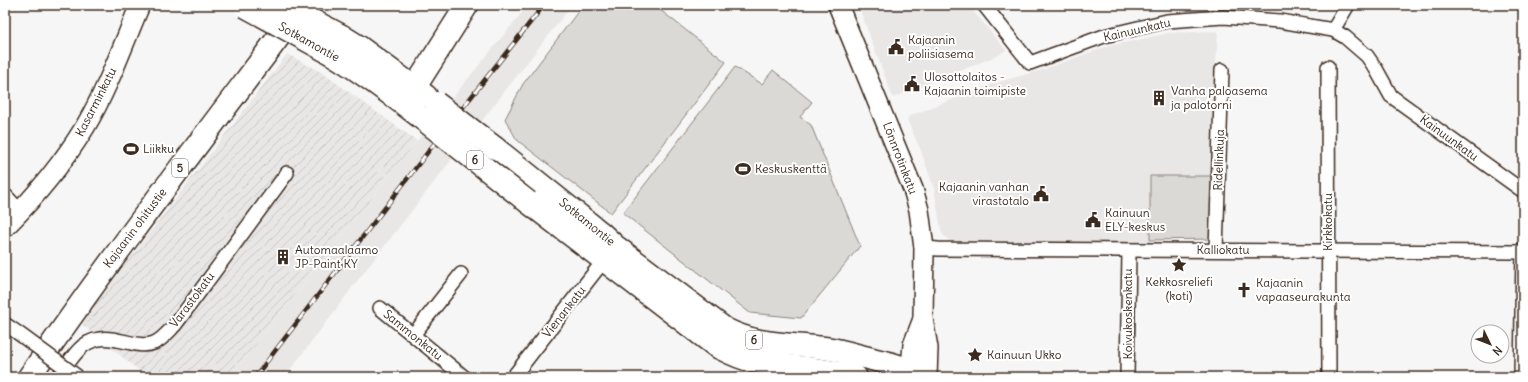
<svg xmlns="http://www.w3.org/2000/svg" width="1528" height="382" font-family="Delius,sans-serif">
<defs>
<pattern id="industrial-furrows" width="10" height="10" patternUnits="userSpaceOnUse"><rect width="10" height="10" fill="#e9e7e6"/><path d="M-1 1l2-2M0 10L10 0M9 11l2-2" fill="none" stroke="#c9c6c5"/></pattern>
</defs>
<rect width="100%" height="100%" fill="#f7f6f6"/>
<filter id="ink" filterUnits="userSpaceOnUse"><feTurbulence type="fractalNoise" baseFrequency=".025" numOctaves="2"/><feDisplacementMap in="SourceGraphic" scale="8" xChannelSelector="R" yChannelSelector="G"/><feConvolveMatrix kernelMatrix="1 2 1 2 8 2 1 2 1" color-interpolation-filters="sRGB"/></filter>
<g filter="url(#ink)">
<g fill="#e9e7e6">
<polygon points="528,5 572,5 358,280 285,377 230,377 417,141"/>
<polygon points="858,5 968,5 1006,50 999,55 893,98"/>
<polygon points="1218,31 1216,63 1214,176 1150,240 1150,244 950,241 944,236 941,231 934,189 921,151 907,120 909,116 995,83 1044,69 1105,47 1169,33"/>
</g>
<polygon fill="url(#industrial-furrows)" points="287,54 321,72 417,141 230,377 147,377 80,323"/>
<g fill="#dbd9d6" stroke="#8b827a">
<polygon points="583,5 654,5 726,62 611,213 517,140 505,119 523,84"/>
<polygon points="735,67 762,84 773,70 812,102 800,117 811,125 860,246 801,318 750,313 623,213"/>
<polygon points="1150,176 1214,176 1213,239 1150,240"/>
</g>
<g fill="none" stroke-linecap="round" stroke-linejoin="round">
<defs>
<g id="street">
<polyline points="984,5 1030,63 1104,36 1167,21 1223,17 1280,21 1333,30 1345,37 1367,56 1376,69 1391,96 1523,191"/>
<polyline points="1333,30 1348,5"/>
<polyline points="1328,67 1329,377"/>
<polyline points="5,195 20,211"/>
<polyline points="924,248 938,249 1522,252"/>
<polyline points="1216,250 1222,70"/>
<polyline points="380,308 464,377"/>
<polyline points="5,324 18,333"/>
<polyline points="413,335 461,274"/>
<path d="M58,377C66,367 73,354 83,346C108,327 132,351 154,343C162,340 169,331 175,325L287,173"/>
<polyline points="513,377 608,255"/>
<polyline points="1127,377 1129,251"/>
<polyline points="1521,377 1523,249"/>
</g>
<g id="secondary">
<polyline points="838,5 913,189 919,210 924,248 923,319 928,348 927,377"/>
<path d="M5,227C35,197 63,163 85,127C107,90 123,45 140,5"/>
<polyline points="910,377 913,345 923,319"/>
</g>
<g id="highway">
<polyline points="342,36 358,46 426,96"/>
<path d="M332,54C364,73 393,96 423,119"/>
<polyline points="398,99 415,87 467,5"/>
<path d="M495,148L601,233L615,246L725,329C758,346 788,343 824,348C840,350 856,355 872,359C887,363 905,365 916,377"/>
<path d="M528,202L716,346C728,352 739,358 753,361C787,368 822,367 856,377"/>
<path d="M29,377C114,253 206,134 296,14"/>
</g>
</defs>
<use href="#street" stroke="#3b2a1e" stroke-width="16"/>
<use href="#secondary" stroke="#3b2a1e" stroke-width="22"/>
<use href="#highway" stroke="#3b2a1e" stroke-width="25"/>
<use href="#street" stroke="#fff" stroke-width="13"/>
<use href="#secondary" stroke="#fff" stroke-width="19"/>
<use href="#highway" stroke="#fff" stroke-width="22"/>
<defs>
<polyline id="rail" points="255,377 434,144 544,5"/>
</defs>
<use href="#rail" stroke="#3b2a1e" stroke-width="4.5"/>
<use href="#rail" stroke="#fff" stroke-width="3" stroke-dasharray="9" stroke-linecap="butt"/>
<defs>
<polyline id="street-bridge" points="18,333 78,377"/>
<g id="highway-bridge">
<polyline points="283,5 342,36"/>
<polyline points="245,6 332,54"/>
<polyline points="436,103 495,148"/>
<polyline points="423,119 528,202"/>
</g>
</defs>
<use href="#street-bridge" stroke="#3b2a1e" stroke-width="16" stroke-linecap="butt"/>
<use href="#highway-bridge" stroke="#3b2a1e" stroke-width="25" stroke-linecap="butt"/>
<use href="#street-bridge" stroke="#fff" stroke-width="13"/>
<use href="#highway-bridge" stroke="#fff" stroke-width="22"/>
</g>
</g>
<defs>
<symbol id="civic-bare" viewBox="-9 -9 18 18"><path d="M-.6-6.5H3V-4.5H.6V-3L4-1V1h2V6H-6V1h2V-1L-.6-3ZM-1.2 2.5V6h2.4V2.5Z" fill="#3b2a1e" stroke="#fff" stroke-width="2.5" paint-order="stroke"/></symbol>
<symbol id="building-bare" viewBox="-9 -9 18 18"><path d="M-4-6H4V6H1V3H-1V6H-4ZM-2.5-4.3h1.7v1.8h-1.7ZM.8-4.3h1.7v1.8H.8ZM-2.5-1h1.7V.8h-1.7ZM.8-1h1.7V.8H.8Z" fill="#3b2a1e" stroke="#fff" stroke-width="2.5" paint-order="stroke"/></symbol>
<symbol id="stadium-bare" viewBox="-9 -9 18 18"><path d="M0-5a6.5 5 0 1 0 0 10a6.5 5 0 1 0 0-10ZM-3.5-1.8h7v3.6h-7Z" fill="#3b2a1e" stroke="#fff" stroke-width="2.5" paint-order="stroke"/></symbol>
<symbol id="sight-bare" viewBox="-9 -9 18 18"><path d="M0-6L1.8-2.2L6-1.7L2.9 1.2L3.7 5.4L0 3.3L-3.7 5.4L-2.9 1.2L-6-1.7L-1.8-2.2Z" fill="#3b2a1e" stroke="#fff" stroke-width="2.5" paint-order="stroke"/></symbol>
<symbol id="church-bare" viewBox="-9 -9 18 18"><path d="M-1.2-6h2.4v3.5h3.3v2.4h-3.3V6h-2.4V-.1h-3.3v-2.4h3.3Z" fill="#3b2a1e" stroke="#fff" stroke-width="2.5" paint-order="stroke"/></symbol>
</defs>
<g fill-rule="evenodd">
<use href="#civic-bare" x="885" y="36" width="22" height="22"/>
<use href="#civic-bare" x="901" y="73" width="22" height="22"/>
<use href="#building-bare" x="1148" y="87" width="22" height="22"/>
<use href="#stadium-bare" x="120" y="138" width="22" height="22"/>
<use href="#stadium-bare" x="732" y="158" width="22" height="22"/>
<use href="#civic-bare" x="1030" y="183" width="22" height="22"/>
<use href="#civic-bare" x="1082" y="209" width="22" height="22"/>
<use href="#building-bare" x="272" y="246" width="22" height="22"/>
<use href="#sight-bare" x="1168" y="254" width="22" height="22"/>
<use href="#church-bare" x="1233" y="279" width="22" height="22"/>
<use href="#sight-bare" x="964" y="344" width="22" height="22"/>
</g>
<g text-anchor="middle" stroke-width="4" stroke-linejoin="round" paint-order="stroke">
<g fill="#fff" stroke="#766a62" stroke-width="1">
<rect x="467" y="151" width="16" height="18" rx="3"/>
<rect x="172" y="159" width="16" height="18" rx="3"/>
<rect x="746" y="331" width="16" height="18" rx="3"/>
</g>
<g font-size="11" font-weight="bold" fill="#3b2a1e">
<text x="475" y="164">6</text>
<text x="180" y="172">5</text>
<text x="754" y="344">6</text>
</g>
<g font-size="12" fill="#3b2a1e" stroke="#fff">
<text transform="translate(1137 30) rotate(-13)" y="4">Kainuunkatu</text>
<text transform="translate(309 42) rotate(29)" y="4">Sotkamontie</text>
<text transform="translate(96 102) rotate(-63)" y="4">Kasarminkatu</text>
<text transform="translate(1449 138) rotate(36)" y="4">Kainuunkatu</text>
<text transform="translate(900 158) rotate(69)" y="4">Lönnrotinkatu</text>
<text transform="translate(1219 160) rotate(-88)" y="4">Ridellinkuja</text>
<text transform="translate(587 222) rotate(39)" y="4">Sotkamontie</text>
<text transform="translate(1328 222) rotate(-90)" y="4">Kirkkokatu</text>
<text transform="translate(135 228) rotate(-53)" y="4">Kajaanin ohitustie</text>
<text x="1223" y="254">Kalliokatu</text>
<text transform="translate(192 300) rotate(-53)" y="4">Varastokatu</text>
<text transform="translate(564 312) rotate(-52)" y="4">Vienankatu</text>
<text transform="translate(1128 314) rotate(-90)" y="4">Koivukoskenkatu</text>
<text transform="translate(413 335) rotate(39)" y="4">Sammonkatu</text>
</g>
<g font-size="12" fill="#3b2a1e" stroke="#fff" text-anchor="start">
<text x="908" y="44">Kajaanin<tspan x="908" dy="14">poliisiasema</tspan></text>
<text x="924" y="81">Ulosottolaitos -<tspan x="924" dy="14">Kajaanin toimipiste</tspan></text>
<text x="1171" y="95">Vanha paloasema<tspan x="1171" dy="14">ja palotorni</tspan></text>
<text x="143" y="153">Liikku</text>
<text x="755" y="173">Keskuskenttä</text>
<text x="1029" y="191" text-anchor="end">Kajaanin vanhan<tspan x="1029" dy="14">virastotalo</tspan></text>
<text x="1105" y="217">Kainuun<tspan x="1105" dy="14">ELY-keskus</tspan></text>
<text x="295" y="254">Automaalaamo<tspan x="295" dy="14">JP-Paint KY</tspan></text>
<text x="1179" y="286" text-anchor="middle">Kekkosreliefi<tspan x="1179" dy="14">(koti)</tspan></text>
<text x="1256" y="287">Kajaanin<tspan x="1256" dy="14">vapaaseurakunta</tspan></text>
<text x="987" y="359">Kainuun Ukko</text>
</g>
</g>
<rect width="1528" height="382" fill="none" stroke="#fff" stroke-width="20"/>
<rect x="10" y="10" width="1508" height="362" fill="none" stroke="#3b2a1e" stroke-width="1.5" filter="url(#ink)"/>
<g transform="translate(1490 344) rotate(133)"><circle r="19" fill="#ffffff" stroke="#b1aaa5"/>
<path d="M0-3L7 15L0 10L-7 15Z" fill="#3b2a1e"/>
<text y="-6" font-size="11" font-weight="bold" text-anchor="middle" fill="#3b2a1e">N</text>
</g>
</svg>
